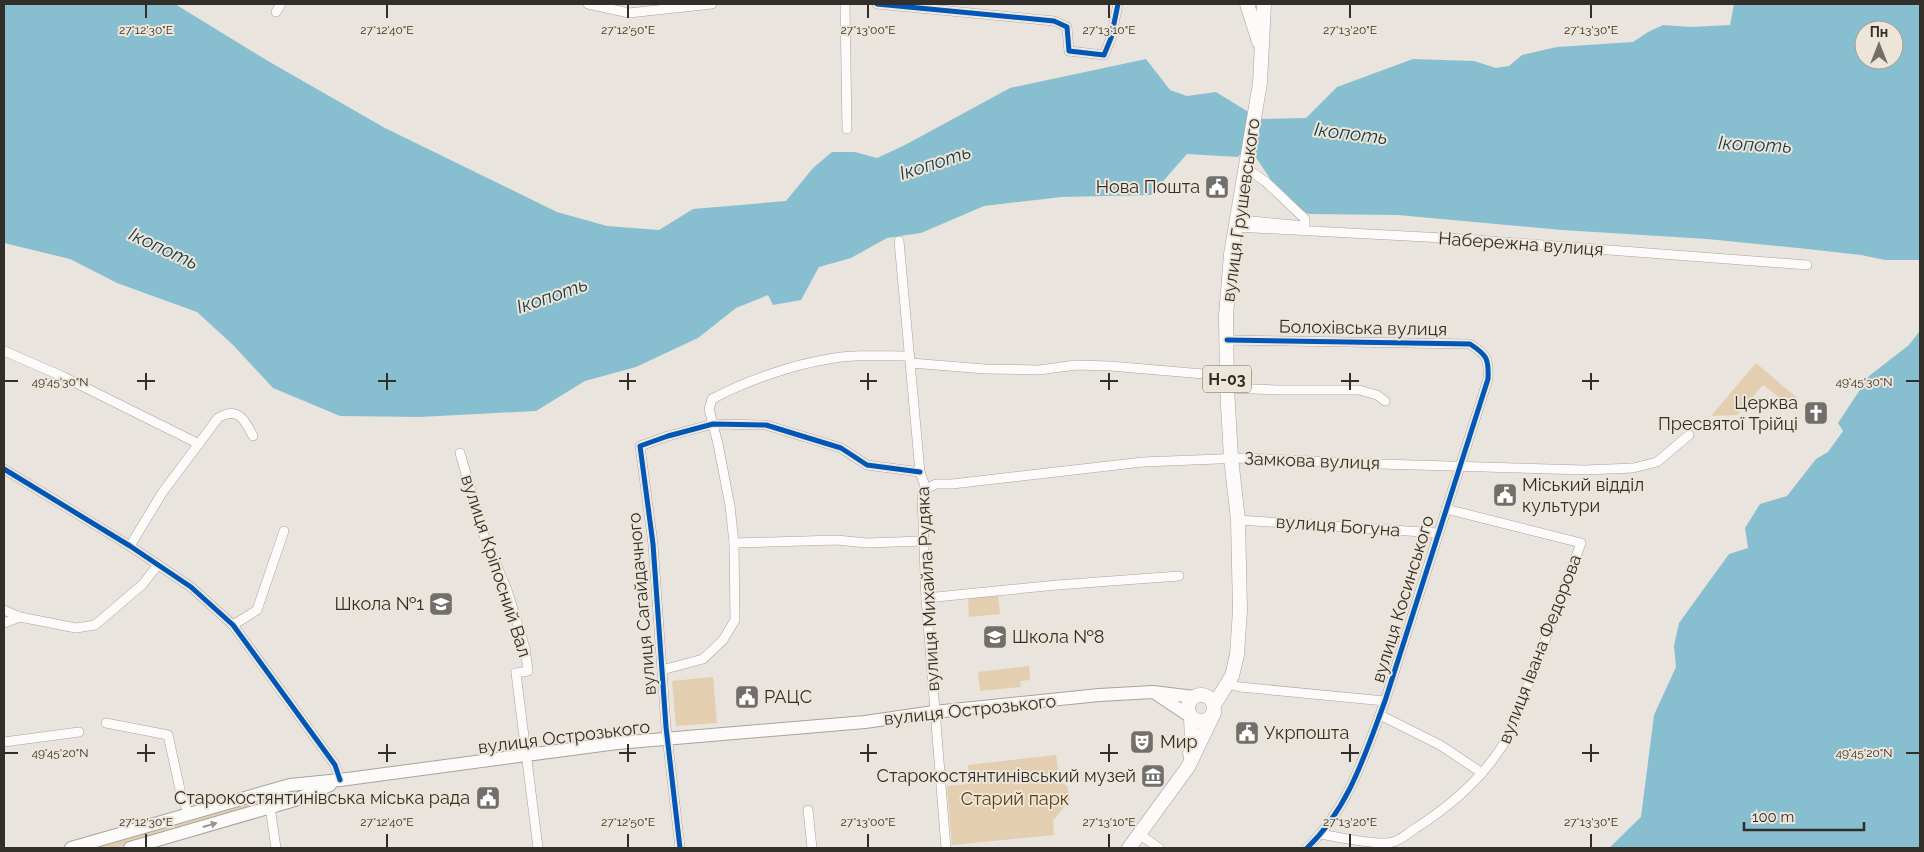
<svg xmlns="http://www.w3.org/2000/svg" width="1924" height="852" font-family="Raleway,sans-serif">
<rect width="100%" height="100%" fill="#e9e4de"/>
<g fill="#e3ceb0">
<polygon points="1756,363 1797,398 1789,405 1763,385 1737,415 1711,416"/>
<polygon points="998,596 1000,614 969,617 968,598"/>
<polygon points="1029,666 1030,680 1020,681 1021,687 980,691 978,672"/>
<polygon points="713,677 717,723 676,726 672,681"/>
<polygon points="1056,755 1060,782 1067,786 1070,799 1053,821 1054,835 952,845 947,786 969,784 968,765"/>
<polygon points="287,787 290,797 115,848 83,848"/>
</g>
<g fill="#88bfd0" fill-rule="evenodd">
<polygon points="4,4 175,4 268,61 385,128 557,212 607,226 659,230 693,209 786,201 813,168 832,152 855,152 877,158 905,145 1010,88 1146,59 1170,90 1187,96 1216,92 1250,113 1241,154 1238,157 1187,154 1151,195 1062,197 984,206 921,233 887,238 851,258 819,267 801,300 773,305 768,295 736,308 698,338 636,367 585,381 536,411 420,417 340,416 273,388 233,345 197,312 117,283 70,259 4,243"/>
<path d="M1734,4H1920V260H1885L1861,255L1798,248L1707,239L1562,230L1398,215L1309,214L1303,211L1271,180L1255,156L1261,119L1306,118L1337,87L1413,59L1474,61L1496,68L1509,66L1522,55L1557,47L1633,42L1648,32L1663,25L1691,27L1730,25ZM1864,30H1894V60H1864Z"/>
<polygon points="1920,327 1920,848 1609,848 1641,817 1654,715 1676,667 1674,646 1679,623 1729,554 1748,548 1745,528 1760,504 1787,496 1816,459 1828,452 1843,431 1838,423 1869,376 1909,345 1919,332"/>
</g>
<g fill="none" stroke-linecap="round" stroke-linejoin="round">
<defs>
<g id="street">
<polyline points="588,4 629,13 712,4"/>
<polyline points="845,4 847,129"/>
<polyline points="877,4 1054,21 1067,27 1069,51 1104,55 1111,38 1118,4"/>
<polyline points="276,12 281,4"/>
<polygon points="1249,170 1266,182 1305,219 1305,226 1241,220"/>
<polyline points="1235,227 1463,239 1807,265"/>
<polyline points="899,241 920,472 926,489 922,497 926,598 946,848"/>
<path d="M1227,340L1470,344C1487,355 1489,359 1488,379L1385,701C1365,754 1349,808 1307,848"/>
<polyline points="4,351 64,377 199,444"/>
<polyline points="911,363 985,369 1039,370 1076,365 1110,366 1227,376"/>
<polyline points="1227,388 1279,390 1359,390 1377,395 1385,401"/>
<polyline points="460,453 483,533 507,590 525,648 528,671 516,673 538,848"/>
<polyline points="4,469 130,546 191,587 233,625 335,765 340,780"/>
<polyline points="926,489 936,484 952,484 1143,462 1243,458 1381,464 1585,470 1633,468 1657,462 1689,435"/>
<polyline points="1238,520 1438,533"/>
<polyline points="734,543 837,540 867,543 923,541"/>
<path d="M130,546L162,493L218,418C238,406 245,420 253,436"/>
<polyline points="926,598 1057,585 1179,576"/>
<polyline points="4,610 20,617 76,628 95,625 142,585 158,565"/>
<polyline points="4,623 20,617"/>
<polyline points="233,625 257,610 284,531"/>
<path d="M662,670L703,659L723,640L735,620L734,543L730,506L718,444L709,409L712,399C746,381 791,365 829,359C855,354 883,356 910,356"/>
<polyline points="1228,684 1240,687 1385,701"/>
<polyline points="1380,715 1440,745 1482,773"/>
<polyline points="106,723 168,735 181,794 188,813"/>
<polyline points="4,742 79,732"/>
<polyline points="270,807 276,848"/>
<polyline points="808,810 812,848"/>
<polyline points="1139,834 1159,848"/>
<path d="M1321,834C1335,837 1381,846 1393,842C1401,840 1409,832 1416,828C1455,803 1489,773 1511,731L1581,543L1446,509"/>
<polyline points="680,848 666,727 653,544 640,446 668,436 713,424 766,425 841,448 867,465 920,472"/>
</g>
<g id="secondary">
<polyline points="1155,693 1191,717"/>
<polyline points="71,848 290,785 340,780 617,743 865,722 934,712 1099,695 1153,692 1194,697"/>
<polyline points="130,848 295,800 330,785"/>
</g>
<g id="primary">
<polyline points="1247,4 1259,42"/>
<circle cx="1201" cy="708" r="13"/>
<polyline points="1214,705 1232,676 1237,655 1240,610 1238,520 1231,458 1227,388 1226,316 1231,254 1260,83 1264,4"/>
<polyline points="1190,754 1192,743 1191,717"/>
<polyline points="1129,848 1188,767 1214,713"/>
</g>
</defs>
<use href="#street" stroke="#a6a39e" stroke-width="10"/>
<use href="#secondary" stroke="#a6a39e" stroke-width="14"/>
<use href="#primary" stroke="#a6a39e" stroke-width="15"/>
<use href="#street" stroke="#fcfbfa" stroke-width="9"/>
<use href="#secondary" stroke="#fcfbfa" stroke-width="12"/>
<use href="#primary" stroke="#fcfbfa" stroke-width="14"/>
<defs>
<g id="cycleway">
<polyline points="877,4 1054,21 1067,27 1069,51 1104,55 1111,38 1118,4"/>
<path d="M1227,340L1470,344C1487,355 1489,359 1488,379L1385,701C1365,754 1349,808 1307,848"/>
<polyline points="4,469 130,546 191,587 233,625 335,765 340,780"/>
<polyline points="680,848 666,727 653,544 640,446 668,436 713,424 766,425 841,448 867,465 920,472"/>
</g>
</defs>
<use href="#cycleway" stroke="#eee5d9" stroke-width="8"/>
<use href="#cycleway" stroke="#0057b8" stroke-width="5"/>
</g>
<defs><path id="oneway-solid" d="M-6-.8H1V-3.2L6.5 0L1 3.2V.8H-6Z" transform="scale(1.25)"/></defs>
<use fill="#979592" href="#oneway-solid" transform="translate(210 825) rotate(-16)"/>
<path fill="none" stroke="#322f2b" stroke-width="2" d="M146,5V18M387,5V18M628,5V18M868,5V18M1109,5V18M1350,5V18M1591,5V18M146,373V390M387,373V390M628,373V390M868,373V390M1109,373V390M1350,373V390M1591,373V390M5,381H18M137,381H155M378,381H396M619,381H636M860,381H877M1100,381H1118M1341,381H1359M1582,381H1599M1906,381H1919M146,744V762M387,744V762M628,744V762M868,744V762M1109,744V762M1350,744V762M1591,744V762M5,753H18M137,753H155M378,753H396M619,753H636M860,753H877M1100,753H1118M1341,753H1359M1582,753H1599M1906,753H1919M146,834V847M387,834V847M628,834V847M868,834V847M1109,834V847M1350,834V847M1591,834V847"/>
<defs>
<symbol id="civic-square" viewBox="-11 -11 22 22"><rect x="-9" y="-9" width="18" height="18" rx="4" fill="#726e6a" stroke="#eee5d9"/><path d="M-.6-6.5H3V-4.5H.6V-3L4-1V1h2V6H-6V1h2V-1L-.6-3ZM-1.2 2.5V6h2.4V2.5Z" fill="#fff"/></symbol>
<symbol id="church-square" viewBox="-11 -11 22 22"><rect x="-9" y="-9" width="18" height="18" rx="4" fill="#726e6a" stroke="#eee5d9"/><path d="M-1.2-6h2.4v3.5h3.3v2.4h-3.3V6h-2.4V-.1h-3.3v-2.4h3.3Z" fill="#fff"/></symbol>
<symbol id="school-square" viewBox="-11 -11 22 22"><rect x="-9" y="-9" width="18" height="18" rx="4" fill="#726e6a" stroke="#eee5d9"/><path d="M0-5L7-2L0 1L-7-2ZM-4 1L0 2.5L4 1V4Q0 6-4 4Z" fill="#fff"/></symbol>
<symbol id="theatre-square" viewBox="-11 -11 22 22"><rect x="-9" y="-9" width="18" height="18" rx="4" fill="#726e6a" stroke="#eee5d9"/><path d="M-5-5.5Q0-4 5-5.5V0Q5 5 0 6Q-5 5-5 0ZM-3.3-2.5H-1v1.5H-3.3ZM1-2.5H3.3v1.5H1ZM-2.8 1Q0 5.5 2.8 1Z" fill="#fff"/></symbol>
<symbol id="museum-square" viewBox="-11 -11 22 22"><rect x="-9" y="-9" width="18" height="18" rx="4" fill="#726e6a" stroke="#eee5d9"/><path d="M0-6L6-3V-2H-6V-3ZM-5-1h2V3h-2ZM-1-1h2V3h-2ZM3-1h2V3H3ZM-6 4H6V6H-6Z" fill="#fff"/></symbol>
</defs>
<g fill-rule="evenodd">
<use href="#civic-square" x="1203" y="173" width="28" height="28"/>
<use href="#church-square" x="1802" y="399" width="28" height="28"/>
<use href="#civic-square" x="1491" y="481" width="28" height="28"/>
<use href="#school-square" x="427" y="590" width="28" height="28"/>
<use href="#school-square" x="981" y="623" width="28" height="28"/>
<use href="#civic-square" x="733" y="683" width="28" height="28"/>
<use href="#civic-square" x="1233" y="719" width="28" height="28"/>
<use href="#theatre-square" x="1128" y="728" width="28" height="28"/>
<use href="#museum-square" x="1139" y="762" width="28" height="28"/>
<use href="#civic-square" x="474" y="784" width="28" height="28"/>
</g>
<g text-anchor="middle" stroke-width="4" stroke-linejoin="round" paint-order="stroke">
<rect fill="#eee5d9" stroke="#6a665f" stroke-width="1" x="1203" y="365.5" width="48" height="27" rx="4"/>
<g font-size="16" font-weight="bold" fill="#322f2b">
<text x="1227" y="385">Н-03</text>
</g>
<g font-size="18" fill="#322f2b" stroke="#eee5d9" text-anchor="end">
<text x="1200" y="193">Нова Пошта</text>
<text x="1798" y="409">Церква<tspan x="1798" dy="21">Пресвятої Трійці</tspan></text>
<text x="1522" y="491" text-anchor="start">Міський відділ<tspan x="1522" dy="21">культури</tspan></text>
<text x="424" y="610">Школа №1</text>
<text x="1012" y="643" text-anchor="start">Школа №8</text>
<text x="764" y="703" text-anchor="start">РАЦС</text>
<text x="1264" y="739" text-anchor="start">Укрпошта</text>
<text x="1160" y="748" text-anchor="start">Мир</text>
<text x="1136" y="782">Старокостянтинівський музей</text>
<text x="470" y="804">Старокостянтинівська міська рада</text>
</g>
<g font-size="18" fill="#322f2b" stroke="#eee5d9">
<text transform="translate(1241 210) rotate(-82)" y="6">вулиця Грушевського</text>
<text transform="translate(1521 244) rotate(4)" y="6">Набережна вулиця</text>
<text transform="translate(1363 328) rotate(1)" y="6">Болохівська вулиця</text>
<text transform="translate(1312 461) rotate(2)" y="6">Замкова вулиця</text>
<text transform="translate(1338 526) rotate(4)" y="6">вулиця Богуна</text>
<text transform="translate(496 566) rotate(72)" y="6">вулиця Кріпосний Вал</text>
<text transform="translate(928 589) rotate(-93)" y="6">вулиця Михайла Рудяка</text>
<text transform="translate(1403 599) rotate(-73)" y="6">вулиця Косинського</text>
<text transform="translate(642 604) rotate(-95)" y="6">вулиця Сагайдачного</text>
<text transform="translate(1540 649) rotate(-69)" y="6">вулиця Івана Федорова</text>
<text transform="translate(970 710) rotate(-6)" y="6">вулиця Острозького</text>
<text transform="translate(564 737) rotate(-7)" y="6">вулиця Острозького</text>
</g>
<g font-size="18" fill="#593f11" stroke="#eee5d9">
<text x="1015" y="805">Старий парк</text>
</g>
<g font-size="19" font-style="italic" fill="#153a46" stroke="#eee5d9">
<text transform="translate(1351 133) rotate(7)" y="7">Ікопоть</text>
<text transform="translate(1755 144) rotate(3)" y="7">Ікопоть</text>
<text transform="translate(935 162) rotate(-18)" y="7">Ікопоть</text>
<text transform="translate(164 248) rotate(25)" y="7">Ікопоть</text>
<text transform="translate(552 295) rotate(-19)" y="7">Ікопоть</text>
</g>
</g>
<g font-size="12" text-anchor="middle" fill="#322f2b" stroke="#eee5d9" stroke-width="4" stroke-linejoin="round" paint-order="stroke">
<text x="146" y="34">27°12'30"E</text>
<text x="387" y="34">27°12'40"E</text>
<text x="628" y="34">27°12'50"E</text>
<text x="868" y="34">27°13'00"E</text>
<text x="1109" y="34">27°13'10"E</text>
<text x="1350" y="34">27°13'20"E</text>
<text x="1591" y="34">27°13'30"E</text>
<text x="60" y="386">49°45'30"N</text>
<text x="1864" y="386">49°45'30"N</text>
<text x="60" y="757">49°45'20"N</text>
<text x="1864" y="757">49°45'20"N</text>
<text x="146" y="826">27°12'30"E</text>
<text x="387" y="826">27°12'40"E</text>
<text x="628" y="826">27°12'50"E</text>
<text x="868" y="826">27°13'00"E</text>
<text x="1109" y="826">27°13'10"E</text>
<text x="1350" y="826">27°13'20"E</text>
<text x="1591" y="826">27°13'30"E</text>
</g>
<rect width="1924" height="852" fill="none" stroke="#322f2b" stroke-width="10"/>
<g transform="translate(1879 45)"><circle r="24" fill="#eee5d9" stroke="#a39c93"/>
<path d="M0-4L9 19L0 12L-9 19Z" fill="#726e6a"/>
<text y="-8" font-size="14" font-weight="bold" text-anchor="middle" fill="#322f2b">Пн</text>
</g>
<path d="M1744 822v8h120v-8" fill="none" stroke="#322f2b" stroke-width="2.5"/>
<text x="1752" y="822" font-size="15" fill="#322f2b" stroke="#eee5d9" stroke-width="4" paint-order="stroke">100 m</text>
</svg>
